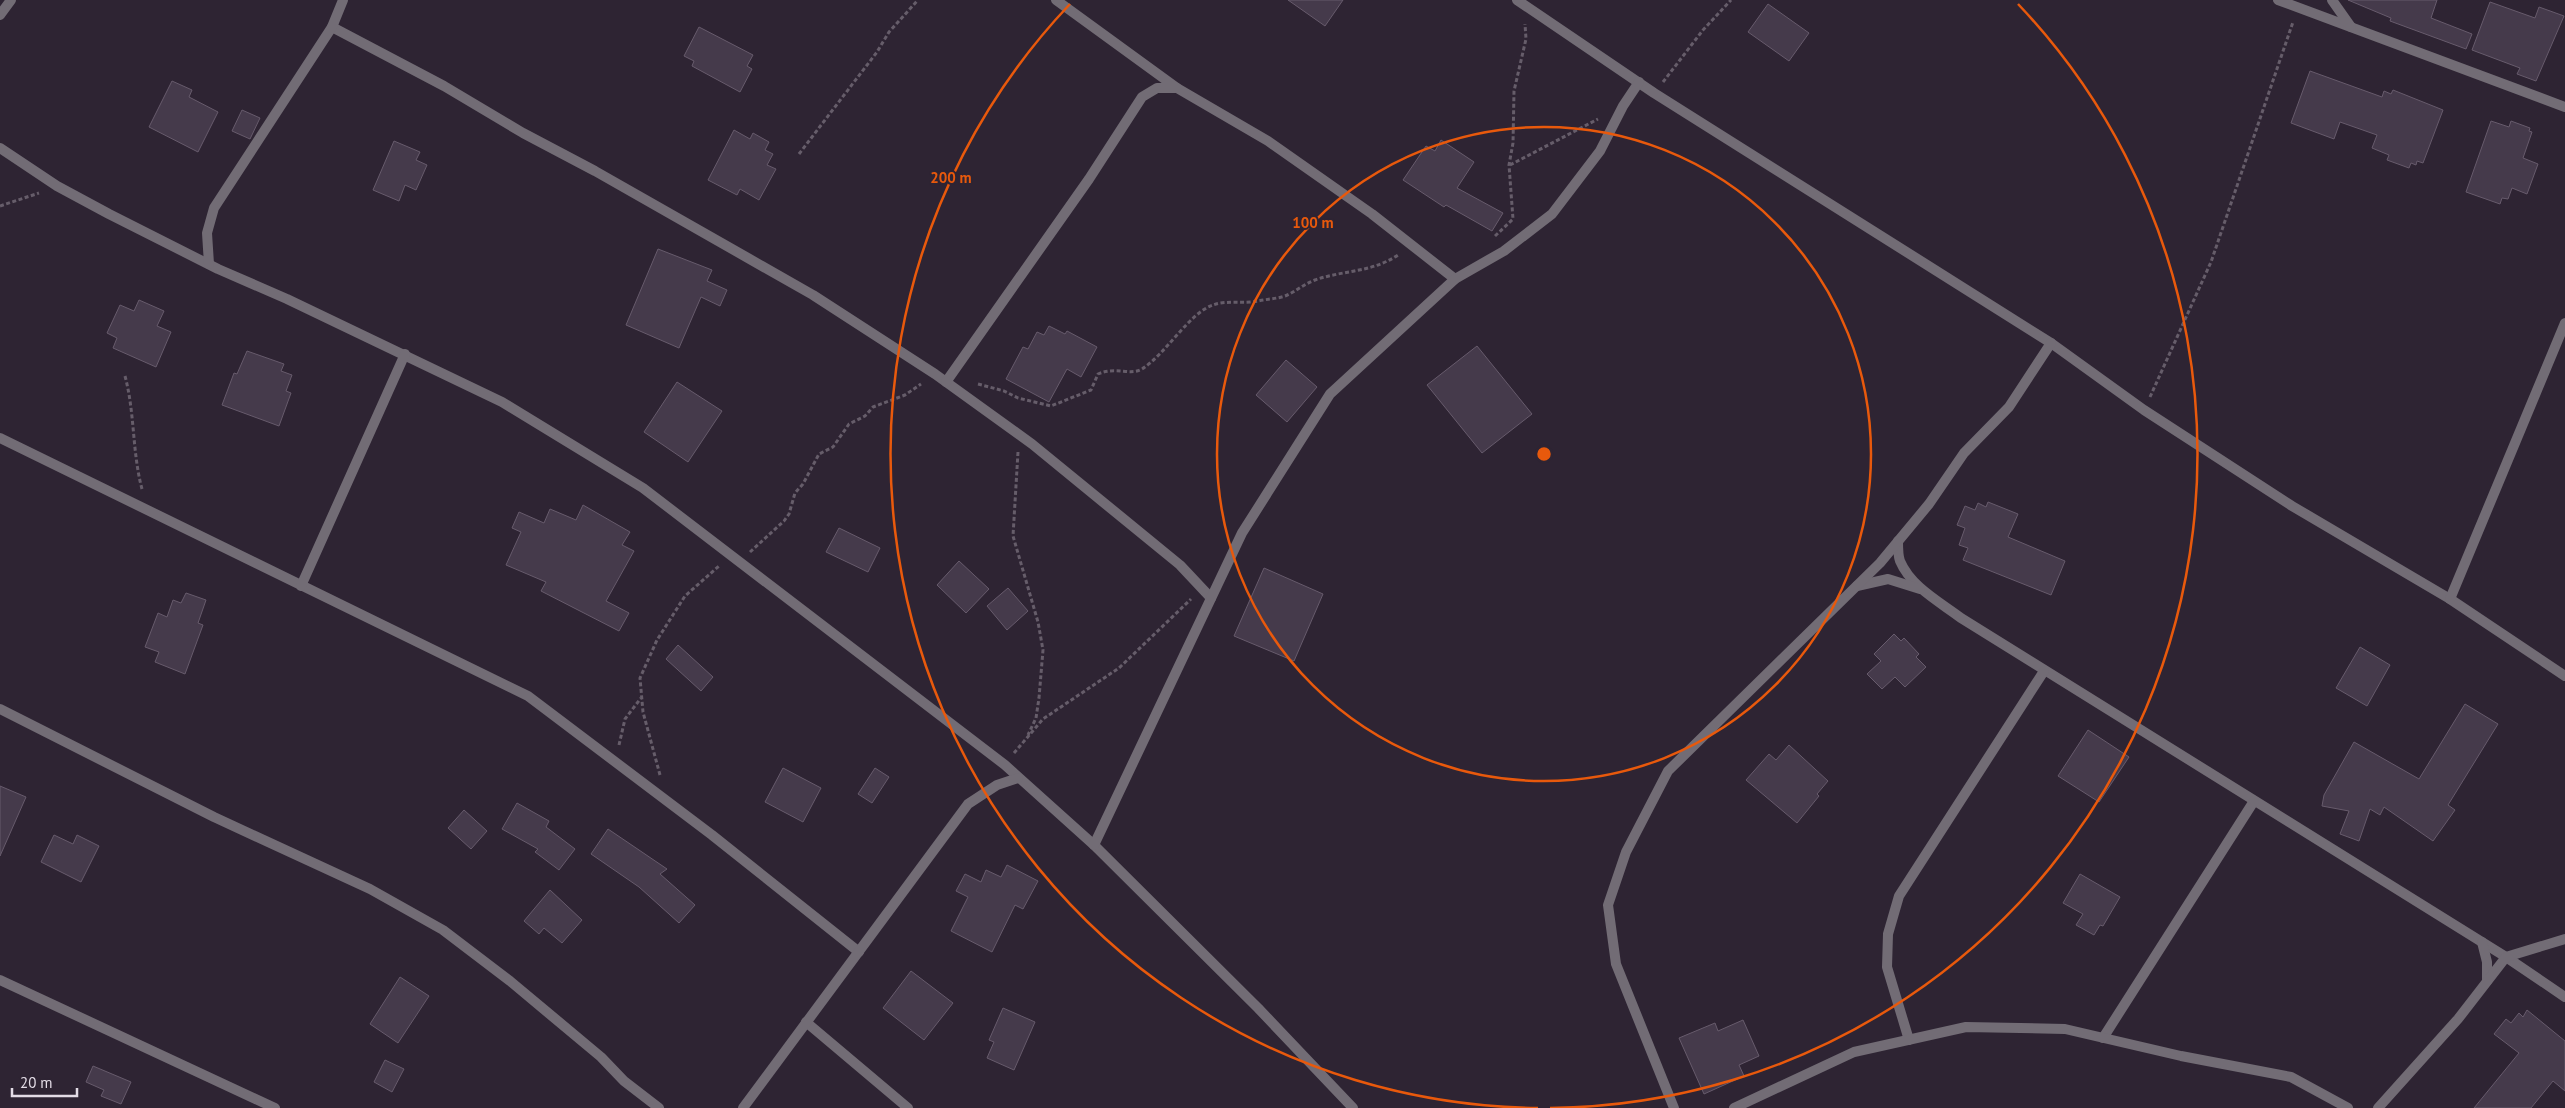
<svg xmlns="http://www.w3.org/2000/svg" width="2565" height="1108" font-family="'PT Sans',sans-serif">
<rect width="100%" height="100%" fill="#2e2433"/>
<g fill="#453a4b" stroke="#675b6c">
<polygon points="1288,0 1343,0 1325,26"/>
<polygon points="2348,0 2437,0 2431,18 2472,34 2466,49 2390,21 2391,18"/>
<polygon points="2490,2 2535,18 2539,7 2564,16 2536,81 2517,74 2520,68 2472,50"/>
<polygon points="1768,4 1809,33 1789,61 1748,32"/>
<polygon points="699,27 753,55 747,66 752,69 740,92 692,66 694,61 684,56"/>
<polygon points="2310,71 2382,97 2384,91 2391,94 2393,90 2443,110 2423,163 2417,161 2416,165 2411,163 2409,168 2387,160 2389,155 2372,148 2377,135 2340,122 2334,139 2291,123"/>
<polygon points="172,81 192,90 189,97 218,112 198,152 149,127"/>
<polygon points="242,110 260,118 250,139 232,131"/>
<polygon points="2491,121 2509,127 2511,121 2530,128 2529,131 2532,132 2523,158 2538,164 2527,194 2512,188 2508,199 2502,198 2500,204 2466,192"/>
<polygon points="734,130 750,139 753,133 769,142 765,150 773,154 767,165 776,169 759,200 740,189 737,195 708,180"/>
<polygon points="1441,140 1474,162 1457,188 1503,213 1492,231 1446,205 1444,207 1403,180 1426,146 1435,151"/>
<polygon points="394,141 420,152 416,160 427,165 416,190 405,185 399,201 373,190"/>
<polygon points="658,249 712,270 707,281 727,290 720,306 701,297 679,348 626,325"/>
<polygon points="139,300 164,311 157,326 171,332 156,367 113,348 117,338 107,333 120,305 134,311"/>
<polygon points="1049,326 1065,334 1067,331 1097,347 1081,377 1067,369 1049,402 1006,379 1023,347 1028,349 1037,332 1044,335"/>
<polygon points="1477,346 1532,414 1482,453 1427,385"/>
<polygon points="247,351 284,364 281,371 292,375 286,391 291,393 279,426 222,405 234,373 237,374"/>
<polygon points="1286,360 1317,387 1287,422 1256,395"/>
<polygon points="677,382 722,411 688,462 644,432"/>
<polygon points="1988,502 2018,514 2008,537 2065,561 2051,595 1963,560 1968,548 1959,545 1965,528 1957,525 1965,506 1975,510 1978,503 1986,507"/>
<polygon points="583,505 630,532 622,545 634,551 606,601 629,613 619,631 541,591 546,582 506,565 521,532 512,528 519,512 544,523 550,509 576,520"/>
<polygon points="839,528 880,548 868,572 826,552"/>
<polygon points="959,561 989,589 966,613 937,585"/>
<polygon points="1264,568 1323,594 1294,661 1234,636"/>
<polygon points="1008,588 1028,611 1007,630 987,606"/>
<polygon points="186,593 206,600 198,623 203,625 185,674 155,662 159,652 145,647 158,613 167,617 173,600 181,603"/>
<polygon points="1894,634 1901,641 1904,638 1919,654 1916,657 1926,667 1905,687 1895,677 1882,689 1867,674 1881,661 1874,654"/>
<polygon points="678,645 713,677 701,691 666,659"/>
<polygon points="2360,647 2390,665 2367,706 2336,688"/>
<polygon points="2465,704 2498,724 2448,805 2455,810 2433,841 2384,807 2380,815 2370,809 2359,841 2340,834 2349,811 2322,806 2324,795 2354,742 2419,779"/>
<polygon points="2088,730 2129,757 2099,802 2058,776"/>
<polygon points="1789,745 1828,781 1817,794 1819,796 1797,823 1746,780 1769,754 1776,760"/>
<polygon points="783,768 821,788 803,822 765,802"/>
<polygon points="875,768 889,777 872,803 858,794"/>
<polygon points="0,786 26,797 0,856"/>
<polygon points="517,803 549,821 546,827 575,849 559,870 535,852 538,849 502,829"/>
<polygon points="464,810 487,831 471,849 448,828"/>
<polygon points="608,829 667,869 660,874 695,905 679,923 639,887 591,854"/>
<polygon points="54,835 73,844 77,835 99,846 81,882 41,862"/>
<polygon points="1007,865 1038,881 1023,909 1015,905 992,952 951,931 968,897 956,891 965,874 981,882 986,870 1001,877"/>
<polygon points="2080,874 2120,897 2103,926 2100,925 2094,935 2076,925 2083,914 2063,903"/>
<polygon points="550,890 582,920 562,943 544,928 539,934 524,921"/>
<polygon points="911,971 953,1003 924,1040 883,1008"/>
<polygon points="400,977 429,996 398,1043 370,1024"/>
<polygon points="1003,1008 1035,1022 1014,1070 987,1058 994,1042 989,1040"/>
<polygon points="2527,1010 2565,1041 2565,1091 2553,1081 2531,1108 2474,1108 2519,1053 2494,1034 2506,1019 2511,1023 2519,1013 2523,1017"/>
<polygon points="1743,1020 1759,1056 1739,1065 1744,1076 1704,1094 1679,1038 1715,1023 1718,1031"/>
<polygon points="385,1060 404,1069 392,1092 374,1082"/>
<polygon points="93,1066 131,1082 121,1104 101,1096 104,1090 86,1082"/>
</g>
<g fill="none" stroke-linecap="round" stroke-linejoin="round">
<g stroke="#665d6a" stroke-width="3" stroke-dasharray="4 2.5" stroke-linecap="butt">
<polyline points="1663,82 1703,30 1731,0"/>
<polyline points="799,154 877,52 889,32 918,0"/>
<polyline points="1510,165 1598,119"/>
<polyline points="0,206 39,193"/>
<polyline points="1495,236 1513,219 1509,165 1513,143 1514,91 1526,39 1525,24"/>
<path d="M125,376C135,413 132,452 142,489"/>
<path d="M978,384L1004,391L1018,398L1051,406L1091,390L1098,374C1116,366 1130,376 1142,369C1166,354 1189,313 1213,305C1226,300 1244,304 1258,301C1267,299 1276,299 1285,296C1295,292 1304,284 1315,280C1343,270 1371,273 1398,255"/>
<polyline points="2150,397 2211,262 2293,22"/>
<polyline points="1018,452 1013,536 1038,622 1043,650 1039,698 1036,718 1028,735"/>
<polyline points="750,552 784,521 789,514 795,493 803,484 819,454 833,447 849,424 865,416 873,407 905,395 921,384"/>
<polyline points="619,745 625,719 641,698"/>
<polyline points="1014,753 1043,719 1119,668 1191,599"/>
<polyline points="660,775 643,712 640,678 657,640 685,596 719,566"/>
</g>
<g stroke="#726c75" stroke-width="10">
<polyline points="1056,0 1177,88"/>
<polyline points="1517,0 1654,93 2051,343 2144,410 2292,506 2450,599 2565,676"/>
<polyline points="2278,0 2565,107"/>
<polyline points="2332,0 2351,27"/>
<polyline points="0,15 11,0"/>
<polyline points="332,27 444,86 523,133 595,171 813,295 935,374 1032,444 1180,565 1211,598"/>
<polyline points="0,148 57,186 109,214 218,269 287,299 502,402 643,488 1005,765 1094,845 1258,1008 1353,1108"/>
<polyline points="209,264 207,233 214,208 332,27 343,0"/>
<polyline points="946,382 1089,179 1142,97 1157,88 1177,88 1268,141 1372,214 1455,279"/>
<polyline points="0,438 528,696 712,835 859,952"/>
<path d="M1898,541C1898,547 1898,556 1900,561C1911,587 1940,602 1961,618L2506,957L2565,997"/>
<polyline points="301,586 405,354"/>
<polyline points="1857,586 1888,579 1920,589"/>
<polyline points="2450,599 2565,323"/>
<polyline points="0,709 214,817 370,889 443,930 510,981 601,1057 624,1081 659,1108"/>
<polyline points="1094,845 1242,533 1330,394 1455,279 1504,251 1552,214 1600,151 1623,106 1639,82"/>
<polyline points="2482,942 2487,962 2487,981"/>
<polyline points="0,980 275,1108"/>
<polyline points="806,1022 908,1108"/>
<polyline points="2103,1038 2254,801"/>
<polyline points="1909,1040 1887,967 1888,934 1899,896 2044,671"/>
<polyline points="743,1108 968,804 997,785 1018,778"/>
<polyline points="1674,1108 1616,964 1608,905 1626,852 1668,771 1880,563 1929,504 1964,453 2009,407 2051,343"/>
<polyline points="1734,1108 1854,1052 1966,1027 2065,1029 2181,1056 2291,1077 2348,1108"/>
<polyline points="2378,1108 2458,1019 2506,957 2565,939"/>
</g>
</g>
<g fill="none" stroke="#e8590c" stroke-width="2.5">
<circle cx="1544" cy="454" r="327"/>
<path d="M1538 1108A654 654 0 0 1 1070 4M2018 4A654 654 0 0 1 1550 1108"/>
</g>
<circle cx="1544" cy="454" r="8" fill="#e8590c" stroke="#2e2433" stroke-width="2.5"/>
<g font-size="15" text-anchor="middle" font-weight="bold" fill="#e8590c" stroke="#2e2433" stroke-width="4" stroke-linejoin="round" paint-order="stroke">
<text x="951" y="183">200 m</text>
<text x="1313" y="228">100 m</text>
</g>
<path d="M12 1088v8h65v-8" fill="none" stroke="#e3dce6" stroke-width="2.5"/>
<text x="20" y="1088" font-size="15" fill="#e3dce6" stroke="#2e2433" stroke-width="4" paint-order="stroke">20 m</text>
</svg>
